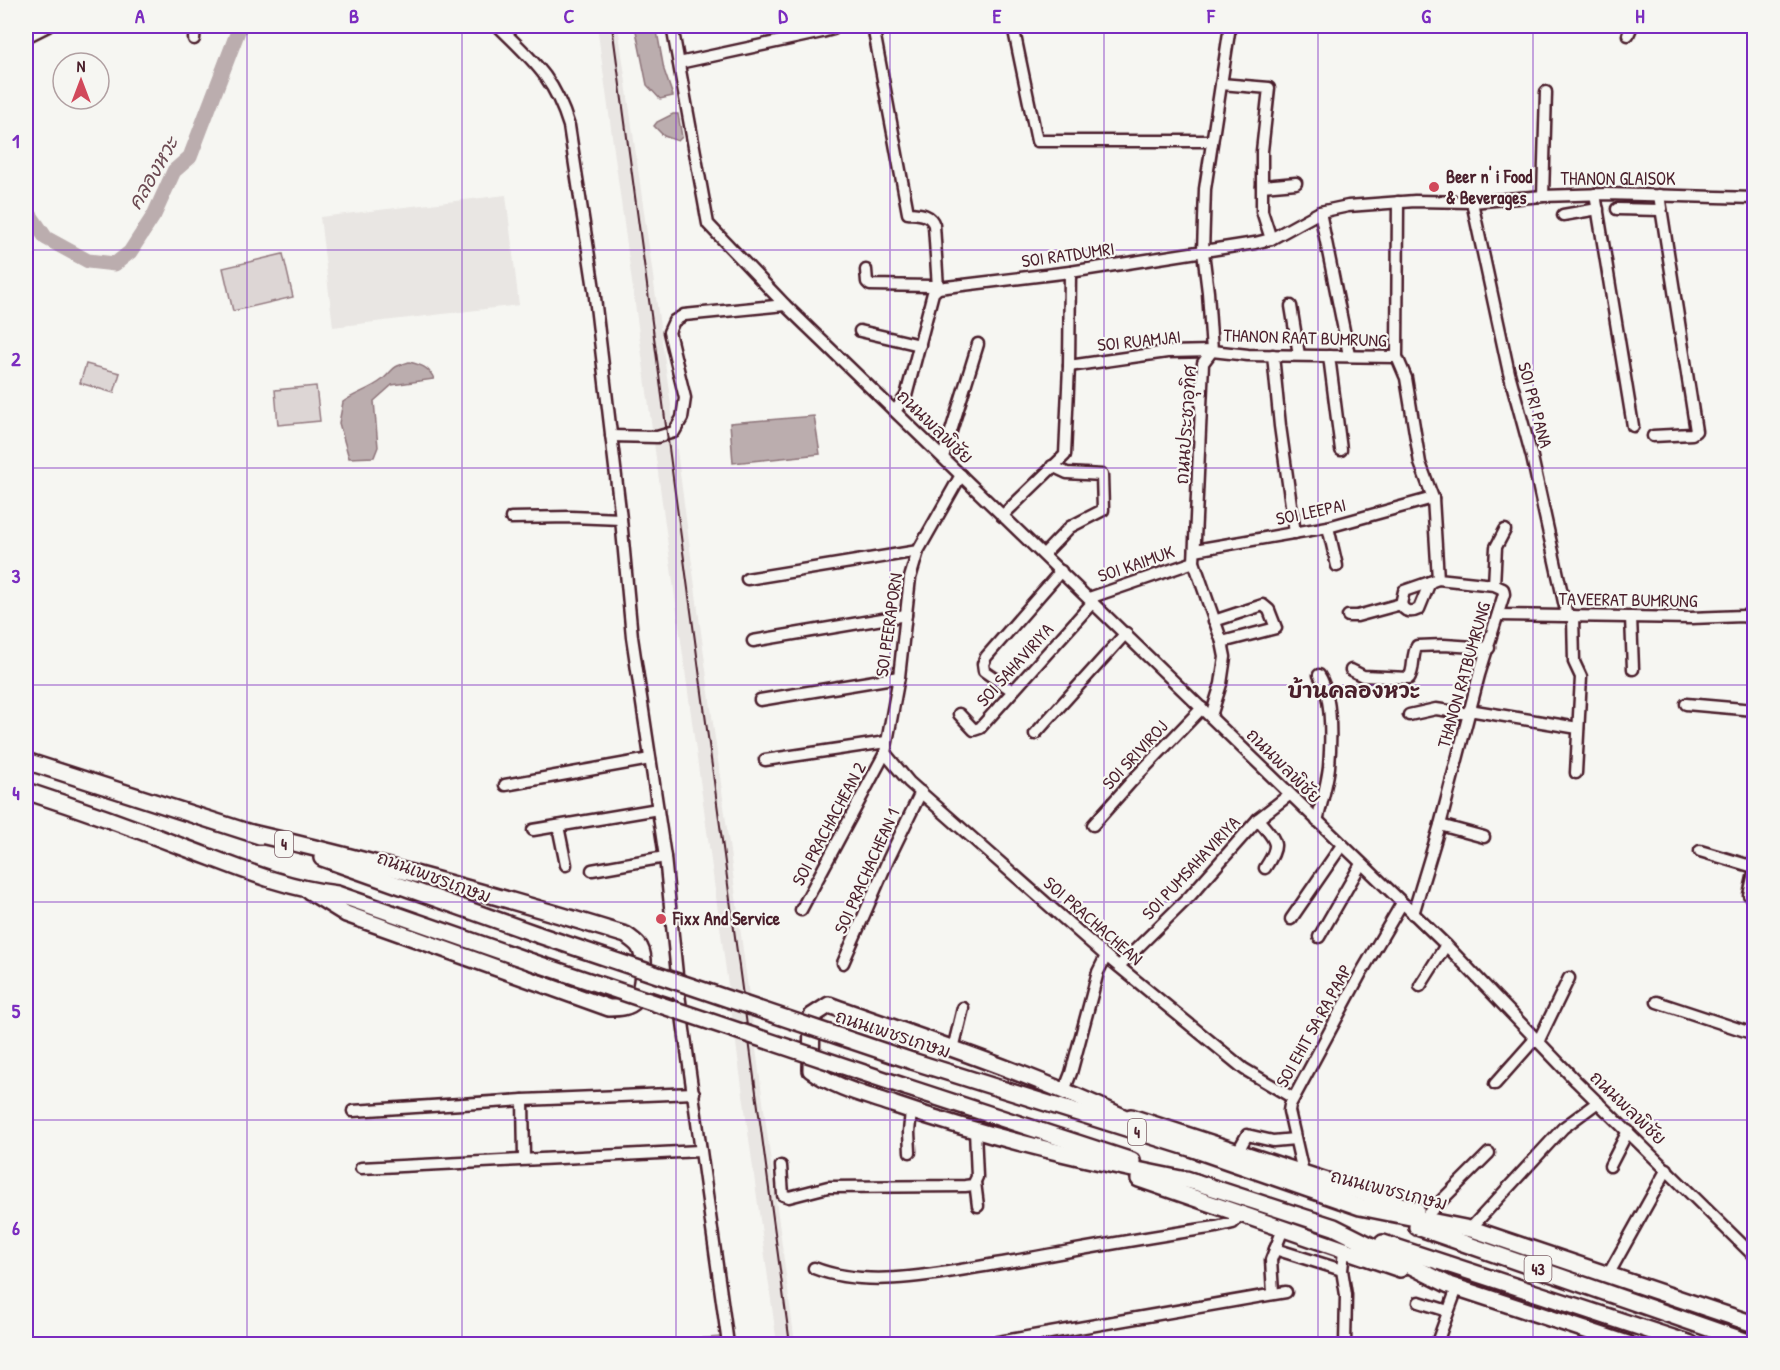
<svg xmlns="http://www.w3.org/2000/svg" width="1780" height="1370" font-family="'Patrick Hand','Playpen Sans Thai',sans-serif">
<rect width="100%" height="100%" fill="#f6f6f2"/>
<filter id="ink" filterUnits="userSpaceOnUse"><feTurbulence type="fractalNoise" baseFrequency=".0167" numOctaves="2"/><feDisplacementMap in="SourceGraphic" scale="12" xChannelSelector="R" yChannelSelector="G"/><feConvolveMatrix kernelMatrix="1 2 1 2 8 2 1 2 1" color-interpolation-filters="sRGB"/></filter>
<g filter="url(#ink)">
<g fill="#e9e6e3">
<polygon points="597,26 618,26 671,405 795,1344 777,1344"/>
<polygon points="506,195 519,305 333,327 320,217"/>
</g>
<g fill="#ddd6d5" stroke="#947a80" stroke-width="1.5">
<polygon points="283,254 293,297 233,311 223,268"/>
<polygon points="86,364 120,373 114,393 80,383"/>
<polygon points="316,386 320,421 278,425 275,390"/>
<polygon points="721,1337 722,1344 637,1344 637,1343"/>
</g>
<g fill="#bbadae" stroke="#8e747a" stroke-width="1.5">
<polygon points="635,26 656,26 664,70 673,96 660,99 647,85"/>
<polygon points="673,114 678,114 682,137 678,141 664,136 654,126 657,122"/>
<path d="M409,362C421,365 429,367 434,379L392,385L374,401L378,447L374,457L349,458L339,423L343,402C355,393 371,389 382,380C396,368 389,368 409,362Z"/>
<polygon points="814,416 820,454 733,463 730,423"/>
</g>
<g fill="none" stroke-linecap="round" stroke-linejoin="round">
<polyline stroke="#bbadae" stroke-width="15" points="26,209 46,238 88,261 115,264 130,252 154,215 174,171 190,157 240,26"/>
<defs>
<g id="minor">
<path d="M498,26C533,61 554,77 569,126L594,289L621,519L632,637L665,857L679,994L728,1344"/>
<polyline points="672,26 708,224 785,305 1446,945 1576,1081 1754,1256"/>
<path d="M873,26L908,213C918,214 930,213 934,225L938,288L933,293L906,396L895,411"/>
<polyline points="1013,26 1037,141 1212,141"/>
<polyline points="1628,35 1632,26"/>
<polyline points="26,37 48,26"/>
<polyline points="194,39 195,26"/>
<polyline points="679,63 822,32 833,29 835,26"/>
<polyline points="1221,84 1269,88 1262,151 1262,211 1271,239"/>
<polyline points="1262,186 1296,183"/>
<polyline points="1595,194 1633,426"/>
<polyline points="1543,196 1546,92"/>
<polyline points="1398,202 1397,357 1406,378 1420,463 1433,498 1438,579 1494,585 1503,589 1504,594 1479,675 1440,825 1413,914"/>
<polyline points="1472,202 1509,373 1532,457 1567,616"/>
<polyline points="1617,209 1661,210"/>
<polyline points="1320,212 1349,355"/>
<polyline points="1563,215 1598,209"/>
<polyline points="866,270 867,282 870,285 932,286 938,288 1070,272 1255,243 1271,239 1320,212 1348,206 1415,201 1472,202 1543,196 1606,194 1754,198"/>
<polyline points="1291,306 1299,355"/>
<polyline points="860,331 920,345"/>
<polyline points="1273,355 1280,426 1295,533"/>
<polyline points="1329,356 1341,450"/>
<polyline points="1069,366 1167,352 1212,351 1248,355 1397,357"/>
<polyline points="611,436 657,437 674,432 682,418 685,398 669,332 674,321 684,315 785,305"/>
<polyline points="1653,436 1692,434 1696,431 1659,195"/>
<polyline points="943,457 978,344"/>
<polyline points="1002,516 1065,455 1069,366 1070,272"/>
<polyline points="511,518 571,517 621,519"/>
<polyline points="1328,527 1337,566"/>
<polyline points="1195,550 1328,527 1433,498"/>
<polyline points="1044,554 1070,527 1103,510 1102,475 1067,473 1052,466"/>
<polyline points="747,579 918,551"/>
<polyline points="1494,585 1496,547 1505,530"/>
<polyline points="1089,598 1194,562"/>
<polyline points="1401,604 1404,591 1430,582"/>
<polyline points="1498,615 1691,618 1743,616 1751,619 1754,623"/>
<path d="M1348,616H1357L1401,604C1404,612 1411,613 1419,609L1430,582L1438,579"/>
<polyline points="1573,616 1574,662 1581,677 1576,773"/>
<polyline points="1631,617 1633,669"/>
<polyline points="1214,621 1263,605 1269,610 1276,628 1222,642"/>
<polyline points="753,641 906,615"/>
<path d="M1351,670L1363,676L1409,678C1415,669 1411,656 1417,646L1444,645L1489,648"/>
<polyline points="1013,691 984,671 983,664 986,657 1061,571"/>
<polyline points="760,700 899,677"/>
<polyline points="1686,704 1754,710"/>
<polyline points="1469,710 1578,728"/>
<polyline points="959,714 974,730 980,728 1093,602"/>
<polyline points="1409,715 1436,709 1469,714"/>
<polyline points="1211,716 1221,684 1225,657 1222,642 1194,562 1203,363 1212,351 1208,292 1203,252 1205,189 1230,26"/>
<polyline points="1035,734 1126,633"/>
<polyline points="885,753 909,782 1106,956 1244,1069 1293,1098"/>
<polyline points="765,760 886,742"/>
<polyline points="505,785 650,759"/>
<path d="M1258,819C1276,842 1282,842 1265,868"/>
<path d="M1317,821C1321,804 1327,785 1329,767C1331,741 1333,696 1319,675"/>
<polyline points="1093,825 1131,782 1202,708"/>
<polyline points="1440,825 1484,837"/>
<polyline points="558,826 566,865"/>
<polyline points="533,830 658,809"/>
<polyline points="1700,851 1754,867"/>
<polyline points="592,870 665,857"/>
<polyline points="1754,873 1749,895 1754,896"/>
<polyline points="801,910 885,753 899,677 910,578 918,551 961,475"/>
<polyline points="1291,919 1342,845"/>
<polyline points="1319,937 1361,864"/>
<polyline points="843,963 889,858 921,792"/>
<polyline points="1119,966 1190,896 1258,819 1289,795"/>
<polyline points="642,982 679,994"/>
<polyline points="1420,986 1446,945"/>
<polyline points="1657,1002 1754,1034"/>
<polyline points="1538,1042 1569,978"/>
<polyline points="953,1049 963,1008"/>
<polyline points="1495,1084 1535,1039"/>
<polyline points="1064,1091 1071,1073 1098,972 1106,956"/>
<polyline points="523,1100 524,1158"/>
<polyline points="353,1111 523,1100 694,1093"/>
<polyline points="1238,1151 1247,1135 1273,1141 1295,1139"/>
<polyline points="910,1152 909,1132 911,1111"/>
<polyline points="781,1166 783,1195 789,1197 828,1187 965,1186 973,1185 977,1177 975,1130"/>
<polyline points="1610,1166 1628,1131"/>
<polyline points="361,1168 700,1151"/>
<polyline points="1303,1172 1289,1111 1290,1105 1361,973 1402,903"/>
<polyline points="975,1182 978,1206"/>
<polyline points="1428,1214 1489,1153"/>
<polyline points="1470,1229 1563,1128 1598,1102"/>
<polyline points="1275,1249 1342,1270"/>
<polyline points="1344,1251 1342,1270 1346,1295 1345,1344"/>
<path d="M814,1268C872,1291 949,1271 1008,1262C1077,1250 1146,1237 1216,1227L1233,1223L1240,1214"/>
<polyline points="1608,1275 1667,1169"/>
<polyline points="1273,1293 1271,1260 1283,1229"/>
<polyline points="1419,1302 1448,1311"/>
<polyline points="1438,1340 1457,1288"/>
<polyline points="987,1344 1286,1292"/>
</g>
<g id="highway">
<polyline points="26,761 260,836"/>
<path d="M26,791C78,808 129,826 180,846C232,865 282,888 337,894L532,962"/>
<path d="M252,833C378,862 502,897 626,935C631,939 638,943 640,948C646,959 643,990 636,1000C629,1008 618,1008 609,1008L346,914L309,891"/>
<polyline points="322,858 539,935"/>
<polyline points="912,1061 1190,1148 1360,1207 1475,1230 1754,1324"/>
<polyline points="906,1087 1132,1161"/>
<polyline points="1131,1117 1416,1210"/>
<path d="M1138,1124C1038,1076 933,1042 829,1005L812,1016L811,1070C836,1088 866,1095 895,1105C993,1139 1094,1162 1196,1182"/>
<polyline points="1139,1179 1400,1269"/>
<polyline points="1186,1179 1334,1227 1449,1285 1628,1344"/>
<polyline points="1417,1227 1754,1344"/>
<polyline points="1383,1243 1691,1344"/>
</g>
</defs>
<use href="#minor" stroke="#4a1f2b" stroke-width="15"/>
<use href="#highway" stroke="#4a1f2b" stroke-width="20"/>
<use href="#minor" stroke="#f6f6f2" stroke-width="10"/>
<use href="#highway" stroke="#f6f6f2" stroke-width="15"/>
<polyline stroke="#4a1f2b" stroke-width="2" points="612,26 790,1344"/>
<defs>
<g id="highway-bridge">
<polyline points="539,935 912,1061"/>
<polyline points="532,962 906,1087"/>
</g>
</defs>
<use href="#highway-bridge" stroke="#4a1f2b" stroke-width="20" stroke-linecap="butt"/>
<use href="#highway-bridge" stroke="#f6f6f2" stroke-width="15"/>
</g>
</g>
<path fill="none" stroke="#7b2cbf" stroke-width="1.5" stroke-opacity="0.55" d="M247,26V1344M462,26V1344M676,26V1344M890,26V1344M1104,26V1344M1318,26V1344M1533,26V1344M26,250H1754M26,468H1754M26,685H1754M26,902H1754M26,1120H1754"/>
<g fill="#d1495b" stroke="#f6f6f2" stroke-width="2">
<circle cx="1434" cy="187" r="6"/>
<circle cx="661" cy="919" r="6"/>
</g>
<g text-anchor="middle" stroke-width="4.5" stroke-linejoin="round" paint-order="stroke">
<g fill="#f6f6f2" stroke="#7e6067" stroke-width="1.5">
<rect x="275" y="831" width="18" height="26" rx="4.5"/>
<rect x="1128" y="1119" width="18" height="26" rx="4.5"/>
<rect x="1524.5" y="1256" width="27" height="26" rx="4.5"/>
</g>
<g font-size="16" font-weight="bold" fill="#4a1f2b">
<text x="284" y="850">4</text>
<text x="1137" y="1138">4</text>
<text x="1538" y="1275">43</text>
</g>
<g font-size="18" font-weight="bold" fill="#4a1f2b" stroke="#f6f6f2" text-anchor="start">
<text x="1446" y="183">Beer n' i Food<tspan x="1446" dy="21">&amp; Beverages</tspan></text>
<text x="673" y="925">Fixx And Service</text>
</g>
<g font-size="18" fill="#4a1f2b" stroke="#f6f6f2">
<text x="1618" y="185">THANON GLAISOK</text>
<text transform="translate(1068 255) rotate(-8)" y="6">SOI RATDUMRI</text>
<text transform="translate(1305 338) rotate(2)" y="6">THANON RAAT BUMRUNG</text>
<text transform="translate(1139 341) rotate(-6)" y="6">SOI RUAMJAI</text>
<text transform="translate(1535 405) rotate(75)" y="6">SOI PRI PANA</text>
<text transform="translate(1186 425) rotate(-86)" y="6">ถนนประชาอุทิศ</text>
<text transform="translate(935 427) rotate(44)" y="6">ถนนพลพิชัย</text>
<text transform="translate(1311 512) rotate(-12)" y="6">SOI LEEPAI</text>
<text transform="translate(1136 564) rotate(-19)" y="6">SOI KAIMUK</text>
<text transform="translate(1628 600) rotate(1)" y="6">TAVEERAT BUMRUNG</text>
<text transform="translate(889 625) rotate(-82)" y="6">SOI PEERAPORN</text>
<text transform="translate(1015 665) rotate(-48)" y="6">SOI SAHAVIRIYA</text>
<text transform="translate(1464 675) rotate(-74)" y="6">THANON RATBUMRUNG</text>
<text transform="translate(1135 755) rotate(-47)" y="6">SOI SRIVIROJ</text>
<text transform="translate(1284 766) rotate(45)" y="6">ถนนพลพิชัย</text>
<text transform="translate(829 824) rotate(-62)" y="6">SOI PRACHACHEAN 2</text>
<text transform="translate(1191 868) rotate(-47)" y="6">SOI PUMSAHAVIRIYA</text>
<text transform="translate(867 871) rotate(-66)" y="6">SOI PRACHACHEAN 1</text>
<text transform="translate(434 877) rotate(20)" y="6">ถนนเพชรเกษม</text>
<text transform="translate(1093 921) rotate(41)" y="6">SOI PRACHACHEAN</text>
<text transform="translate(1314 1026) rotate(-61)" y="6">SOI EHIT SA RA PAAP</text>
<text transform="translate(893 1034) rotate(18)" y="6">ถนนเพชรเกษม</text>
<text transform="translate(1628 1108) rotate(44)" y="6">ถนนพลพิชัย</text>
<text transform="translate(1389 1190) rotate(14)" y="6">ถนนเพชรเกษม</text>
</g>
<g font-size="20" font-style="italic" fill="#6c4a52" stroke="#f6f6f2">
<text transform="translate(153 173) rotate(-60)" y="7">คลองหวะ</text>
</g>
<g font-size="21" font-weight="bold" fill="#4a1f2b" stroke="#f6f6f2">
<text x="1354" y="698">บ้านคลองหวะ</text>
</g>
</g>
<rect width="1780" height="1370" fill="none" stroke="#f6f6f2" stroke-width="66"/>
<g transform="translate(81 81)"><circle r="28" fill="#f6f6f2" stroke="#b1a0a2" stroke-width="1.5"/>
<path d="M0-4.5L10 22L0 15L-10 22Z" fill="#d1495b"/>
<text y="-9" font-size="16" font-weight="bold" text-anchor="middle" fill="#4a1f2b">N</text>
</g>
<rect x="33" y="33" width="1714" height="1304" fill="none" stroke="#7b2cbf" stroke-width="2"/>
<g font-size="20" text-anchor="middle" font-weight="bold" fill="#7b2cbf">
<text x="140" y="23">A</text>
<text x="354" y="23">B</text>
<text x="569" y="23">C</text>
<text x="783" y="23">D</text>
<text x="997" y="23">E</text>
<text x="1211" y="23">F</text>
<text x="1426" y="23">G</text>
<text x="1640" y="23">H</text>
<text x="16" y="148">1</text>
<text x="16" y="366">2</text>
<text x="16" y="583">3</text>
<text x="16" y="800">4</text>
<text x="16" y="1018">5</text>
<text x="16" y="1235">6</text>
</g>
</svg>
